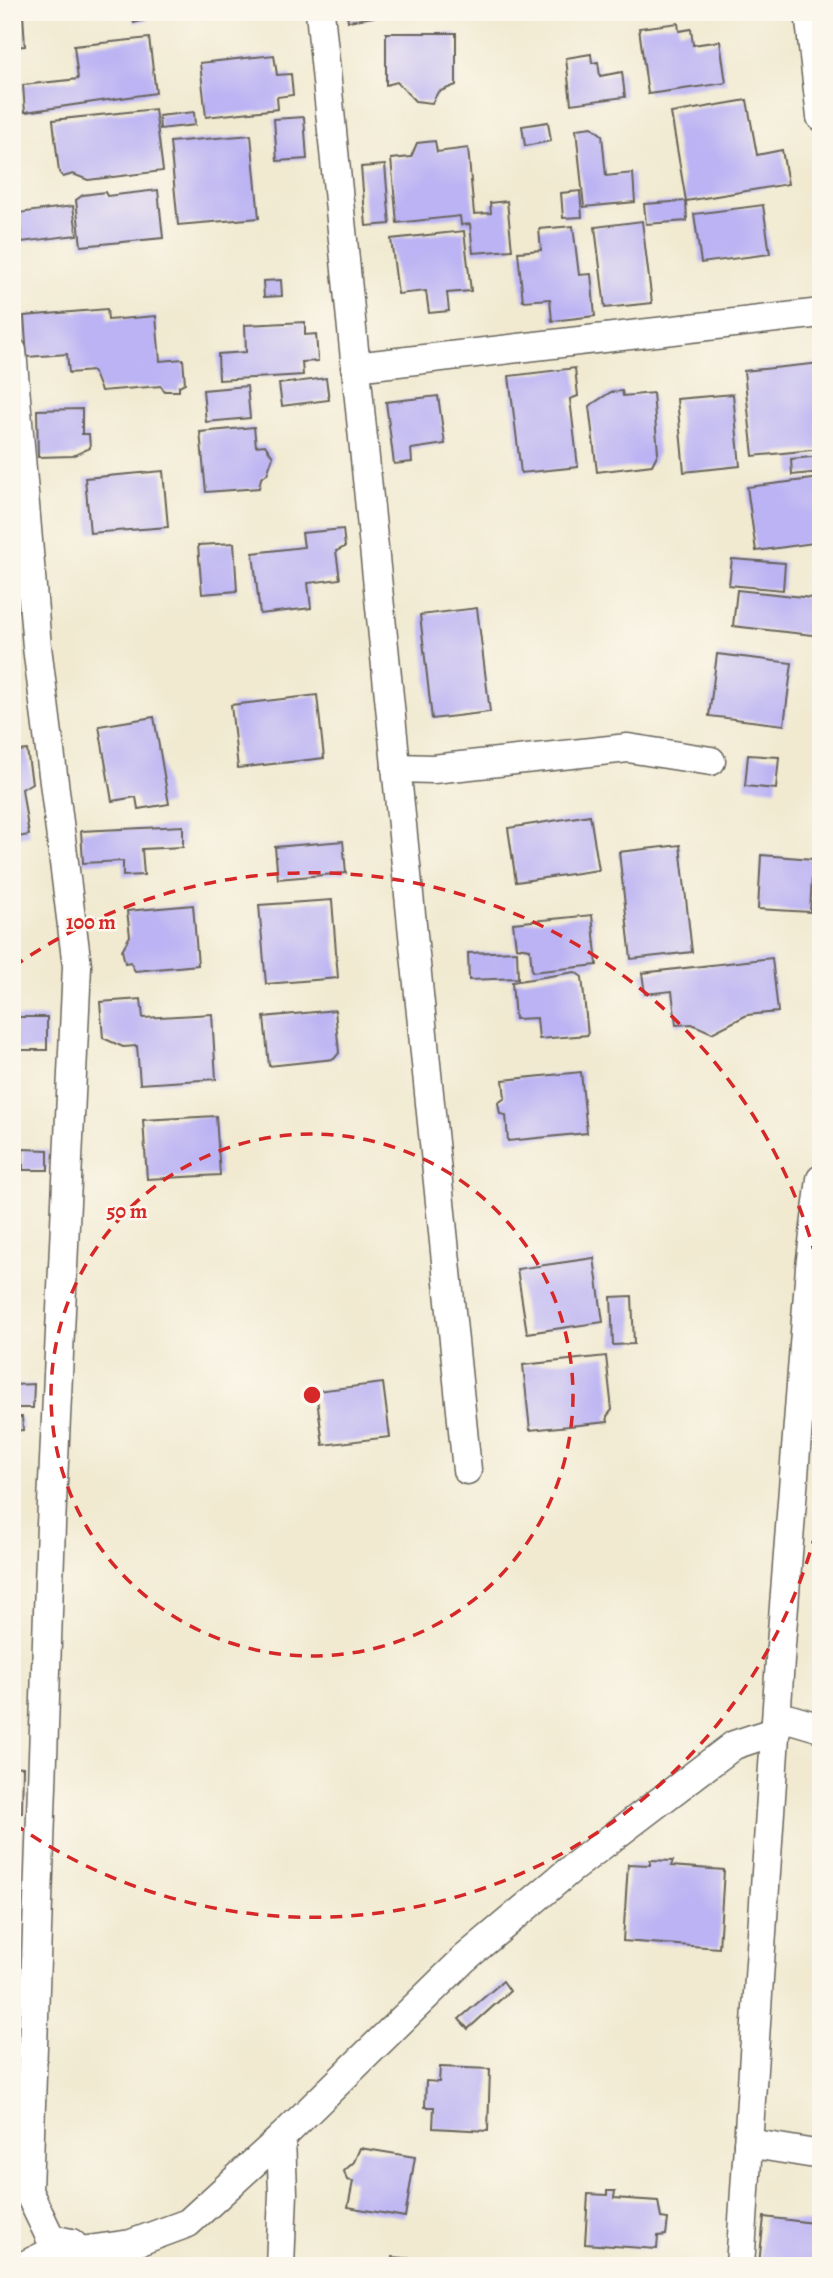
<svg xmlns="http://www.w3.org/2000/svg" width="833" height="2278" font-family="Alegreya,serif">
<rect width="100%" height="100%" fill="#fbf7ec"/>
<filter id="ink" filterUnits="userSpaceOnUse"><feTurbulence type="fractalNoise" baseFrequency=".0143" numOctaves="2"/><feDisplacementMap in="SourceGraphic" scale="14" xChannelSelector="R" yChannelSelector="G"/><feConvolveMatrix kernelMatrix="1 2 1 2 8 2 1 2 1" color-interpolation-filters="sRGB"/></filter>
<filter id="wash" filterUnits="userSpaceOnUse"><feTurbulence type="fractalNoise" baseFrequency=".00686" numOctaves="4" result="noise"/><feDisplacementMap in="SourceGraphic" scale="28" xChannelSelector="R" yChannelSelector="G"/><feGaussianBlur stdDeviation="1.57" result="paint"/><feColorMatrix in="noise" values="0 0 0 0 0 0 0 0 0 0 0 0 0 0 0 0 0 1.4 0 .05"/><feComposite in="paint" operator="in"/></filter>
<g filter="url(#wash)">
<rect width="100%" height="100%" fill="#f1ead1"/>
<g id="blocks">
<g fill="#bbb3f3">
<polygon points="132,12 149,12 149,19 134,23"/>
<polygon points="160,12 210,12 210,14 161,19"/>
<polygon points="347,12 374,12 374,17 348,21"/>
<polygon points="23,14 25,46 12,47 12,15"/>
<polygon points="678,23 679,31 691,29 693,45 720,41 726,83 648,94 639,28"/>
<polygon points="386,33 456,33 456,85 438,92 432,103 415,101 397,82 386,85"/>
<polygon points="149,38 156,93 25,112 23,85 78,79 74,46"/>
<polygon points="591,54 592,63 598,62 600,76 622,72 625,97 571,104 566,58"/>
<polygon points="274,55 277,75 291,74 293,95 277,97 278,109 206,117 200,63"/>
<polygon points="747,100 757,155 782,150 788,184 686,201 671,113"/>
<polygon points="155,109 163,171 88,180 73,174 63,177 59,172 53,120"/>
<polygon points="194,112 195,125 160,129 159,116"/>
<polygon points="304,117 307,159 277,161 274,119"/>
<polygon points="548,122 551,141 525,146 522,126"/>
<polygon points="592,127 602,135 606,176 633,173 635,202 584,207 576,129"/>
<polygon points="251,135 259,218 178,225 170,142"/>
<polygon points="435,141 437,152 468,148 474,214 491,213 490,203 507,201 512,250 473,253 470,224 461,225 460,216 397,223 391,159 411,157 417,143"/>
<polygon points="385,165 390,224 366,226 361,167"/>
<polygon points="158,190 163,238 81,246 76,200 83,195 105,192 107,196"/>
<polygon points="580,191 582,217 563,218 561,193"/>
<polygon points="686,201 687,221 646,224 644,204"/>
<polygon points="763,205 770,254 701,263 694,214"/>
<polygon points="73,206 77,235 22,242 18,213"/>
<polygon points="642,221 652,303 605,308 595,227"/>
<polygon points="573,226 579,275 591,274 595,316 552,321 550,299 523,301 518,252 541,250 539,229"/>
<polygon points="464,231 471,291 447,293 449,311 429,313 426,291 398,294 391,239"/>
<polygon points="281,280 282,296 264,297 263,281"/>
<polygon points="107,309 108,320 156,316 160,361 183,359 185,383 179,386 179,391 164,391 161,386 101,391 93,371 69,373 67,354 27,357 24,316"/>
<polygon points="305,322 305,335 316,334 318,361 302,362 303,375 219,380 218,354 246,352 245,325"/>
<polygon points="821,363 821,449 753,456 744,371"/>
<polygon points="575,368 578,396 570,399 578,467 521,473 509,376"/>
<polygon points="326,378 329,400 282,406 279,384"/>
<polygon points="247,386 250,418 206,422 203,390"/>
<polygon points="622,391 623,396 653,393 658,453 652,465 597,472 589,406 611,392"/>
<polygon points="733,394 740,466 684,472 677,399"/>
<polygon points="438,396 445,444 411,449 412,462 394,464 386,402"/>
<polygon points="82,409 82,434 89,434 90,448 73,456 38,457 37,410"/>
<polygon points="254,427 256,446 265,445 273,457 267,474 261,478 259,488 206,492 200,432"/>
<polygon points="821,456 821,472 792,475 791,459"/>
<polygon points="163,471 168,527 90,533 85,478"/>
<polygon points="821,478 821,542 756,551 747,487"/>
<polygon points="343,529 345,547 336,551 340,579 308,583 311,608 260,614 253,553 304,547 302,533"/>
<polygon points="234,543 237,591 202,594 198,545"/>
<polygon points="732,559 785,563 783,590 729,585"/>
<polygon points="737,590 821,599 821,636 733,626"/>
<polygon points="477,608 490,712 432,719 420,615"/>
<polygon points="717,654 792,663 784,725 709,716"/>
<polygon points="317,695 324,758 238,768 231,705"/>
<polygon points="154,717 169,804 138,809 136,797 112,801 99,726"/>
<polygon points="27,750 32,783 22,789 29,835 12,838 12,752"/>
<polygon points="748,755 779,757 776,789 745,786"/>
<polygon points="590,815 599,870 516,882 508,828"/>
<polygon points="183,826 183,847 142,849 144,875 123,876 123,861 83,863 81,831"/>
<polygon points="343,841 346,873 278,879 275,847"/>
<polygon points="680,845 692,952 631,959 619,852"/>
<polygon points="761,855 813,859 810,912 758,909"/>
<polygon points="332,900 338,978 266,984 259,905"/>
<polygon points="193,905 198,965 135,971 130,962 125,963 122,950 130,936 127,911"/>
<polygon points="592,915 597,965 532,972 530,949 516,947 513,923"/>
<polygon points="517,951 518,978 469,980 468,953"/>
<polygon points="772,958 778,1012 747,1015 712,1033 692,1024 676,1025 672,991 645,994 642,973"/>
<polygon points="575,972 582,977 588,1035 539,1039 537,1018 515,1019 512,982"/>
<polygon points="141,999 143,1018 212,1014 216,1079 140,1084 137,1046 123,1047 103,1038 100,1002"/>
<polygon points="335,1010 339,1053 334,1059 269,1066 264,1017"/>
<rect x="12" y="1017" width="35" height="33"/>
<polygon points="581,1072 587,1133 508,1141 506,1115 500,1114 498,1103 505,1098 503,1080"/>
<polygon points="216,1116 220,1175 147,1179 143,1120"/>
<polygon points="23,1149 48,1150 48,1170 23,1170"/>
<polygon points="594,1258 603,1322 527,1333 517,1269"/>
<polygon points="632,1296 634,1344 613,1345 611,1297"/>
<polygon points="606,1356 612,1410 607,1416 608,1422 530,1430 523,1365"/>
<polygon points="383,1383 390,1437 323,1445 316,1391"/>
<polygon points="34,1384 33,1408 12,1408 12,1385"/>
<polygon points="12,1417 22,1417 23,1430 12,1431"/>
<polygon points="12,1766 23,1767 22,1813 12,1813"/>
<polygon points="650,1860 673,1861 671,1866 724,1870 719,1948 623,1941 628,1864 650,1865"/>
<polygon points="503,1981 510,1991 468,2029 459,2019"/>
<polygon points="440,2067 490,2069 488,2131 433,2128 434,2107 425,2107 426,2081 439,2082"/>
<polygon points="360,2148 415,2157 405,2217 348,2207 353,2181 347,2180 344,2171 354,2162"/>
<polygon points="607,2191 615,2191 614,2198 658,2201 661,2218 668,2219 666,2235 658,2236 657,2249 585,2244 588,2194 607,2195"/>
<polygon points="764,2217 821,2224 821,2266 759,2264"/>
<polygon points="392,2257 480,2264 480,2266 391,2266"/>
</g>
</g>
</g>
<g filter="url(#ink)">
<use href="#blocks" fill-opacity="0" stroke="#67645b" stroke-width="2"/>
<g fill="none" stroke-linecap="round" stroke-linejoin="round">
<defs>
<g id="minor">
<polyline points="320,12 467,1470"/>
<polyline points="809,12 821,117"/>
<polyline points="12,351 37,647 77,966 51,1525 28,2191 51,2239 71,2243 80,2251 131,2244 188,2223 281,2138 283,2193 280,2266"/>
<polyline points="355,367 821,313"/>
<polyline points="396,768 433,769 628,748 711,761"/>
<polyline points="777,1715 821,1728"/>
<polyline points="281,2138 464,1959 571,1869 734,1745 776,1731"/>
<polyline points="748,2143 821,2155"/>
<polyline points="23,2266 71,2243"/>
<polyline points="740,2266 781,1645 810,1267 821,1179"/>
</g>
</defs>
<use href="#minor" stroke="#67645b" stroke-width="31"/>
<use href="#minor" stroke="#fff" stroke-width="28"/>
</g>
</g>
<g fill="none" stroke="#d62828" stroke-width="3.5" stroke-dasharray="12 9">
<circle cx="312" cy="1395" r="261"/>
<path d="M821 1512A522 522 0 0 1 13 1823M13 967A522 522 0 0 1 821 1278"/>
</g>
<circle cx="312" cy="1395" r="10" fill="#d62828" stroke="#fbf7ec" stroke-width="3.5"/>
<g font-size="21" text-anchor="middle" font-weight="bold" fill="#d62828" stroke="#fbf7ec" stroke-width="5" stroke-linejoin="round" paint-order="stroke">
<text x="91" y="929">100 m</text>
<text x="127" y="1218">50 m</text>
</g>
<rect width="833" height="2278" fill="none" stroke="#fbf7ec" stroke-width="42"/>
</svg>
